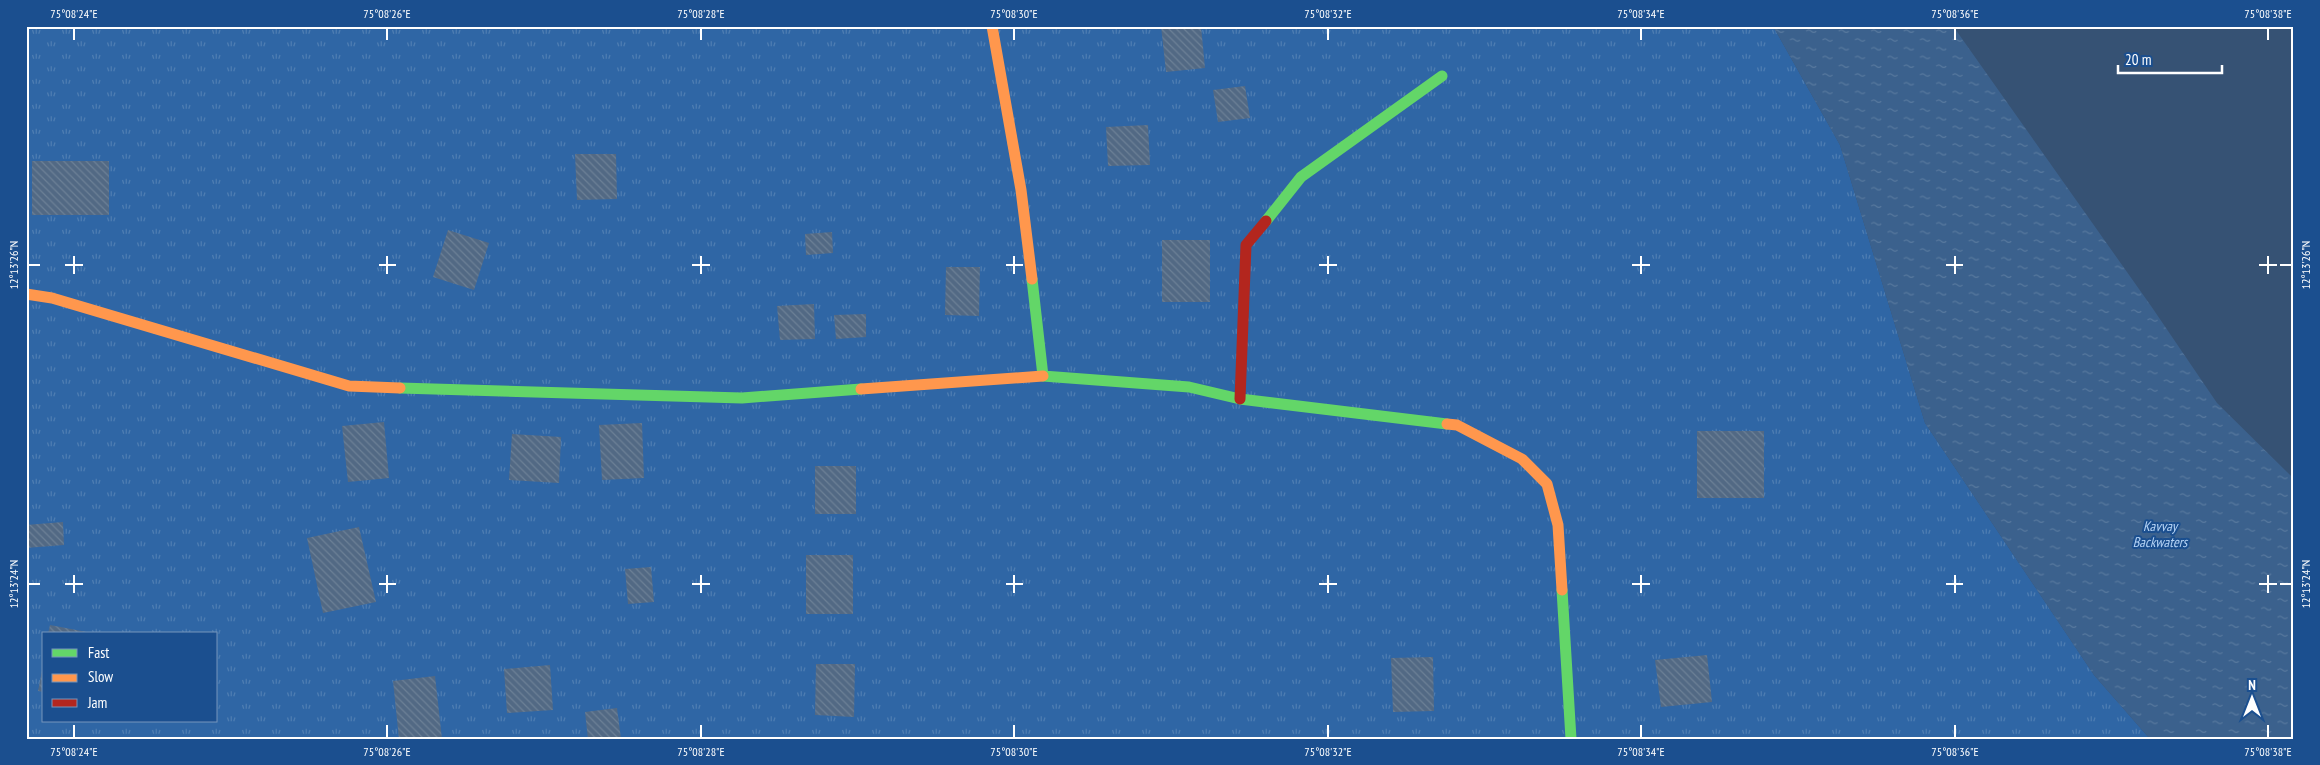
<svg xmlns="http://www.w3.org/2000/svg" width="2320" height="765" font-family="'PT Sans Narrow',sans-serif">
<defs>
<pattern id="grass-tufts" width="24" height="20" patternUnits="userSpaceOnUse" patternTransform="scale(1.25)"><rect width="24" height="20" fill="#2f66a5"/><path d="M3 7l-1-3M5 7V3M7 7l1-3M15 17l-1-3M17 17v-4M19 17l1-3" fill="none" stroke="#4e7db2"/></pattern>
<pattern id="water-ripples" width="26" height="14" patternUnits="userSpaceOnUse" patternTransform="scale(1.25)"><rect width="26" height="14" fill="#3b618d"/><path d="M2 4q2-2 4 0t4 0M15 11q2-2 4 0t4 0" fill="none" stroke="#58799e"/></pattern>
<pattern id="building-back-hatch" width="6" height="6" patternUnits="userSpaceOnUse" patternTransform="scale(1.25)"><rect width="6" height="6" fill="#526984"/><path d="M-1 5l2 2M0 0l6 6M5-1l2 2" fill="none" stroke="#6c8096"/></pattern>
</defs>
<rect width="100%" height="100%" fill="#365274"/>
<path fill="url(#grass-tufts)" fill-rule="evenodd" d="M26,26H1773L1840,145L1925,423L2094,675L2150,739H26ZM44,634H216V721H44Z"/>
<polygon fill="url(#water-ripples)" points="1773,26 1953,26 2151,306 2217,403 2294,479 2294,739 2150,739 2094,675 1925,423 1840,145"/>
<g fill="url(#building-back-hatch)">
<polygon points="1161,26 1201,26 1205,68 1166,72"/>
<polygon points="1245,86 1250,118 1218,122 1213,90"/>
<polygon points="1148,125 1150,165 1108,166 1106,127"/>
<polygon points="575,154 616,154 617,199 577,200"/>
<rect x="32" y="161" width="77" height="54"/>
<polygon points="448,230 489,243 474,290 433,277"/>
<polygon points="832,232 833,253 806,255 805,234"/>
<rect x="1162" y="240" width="48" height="62"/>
<polygon points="946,267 980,267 979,316 945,315"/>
<polygon points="814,304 815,339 780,340 777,306"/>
<polygon points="866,314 866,337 836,339 834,315"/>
<polygon points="384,422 389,478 348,482 342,426"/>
<polygon points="642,423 644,478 602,480 599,425"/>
<rect x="1697" y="431" width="67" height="67"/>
<polygon points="512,434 561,437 559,483 509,480"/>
<rect x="815" y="466" width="41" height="48"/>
<polygon points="63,522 64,545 26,548 26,525"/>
<polygon points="359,527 376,602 323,613 307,538"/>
<rect x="806" y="555" width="47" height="59"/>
<polygon points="651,567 654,602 628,604 625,569"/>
<polygon points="50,625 92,633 92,634 48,634"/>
<polygon points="1707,655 1712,702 1661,707 1655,660"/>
<polygon points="1433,657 1434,711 1393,712 1391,658"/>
<polygon points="816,664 855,664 854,717 815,715"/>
<polygon points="550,665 553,710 507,713 504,669"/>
<polygon points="43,666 44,666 44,692 38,691"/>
<polygon points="435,676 442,739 399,739 393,681"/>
<polygon points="617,708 621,739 588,739 585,712"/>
</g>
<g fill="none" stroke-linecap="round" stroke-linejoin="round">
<g stroke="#63d668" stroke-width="11">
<polyline points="1266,221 1301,177 1442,76"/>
<polyline points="1032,279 1043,376 1189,387 1240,399 1447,424"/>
<polyline points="400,388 742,398 861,389"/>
<polyline points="1562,590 1571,739"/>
</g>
<g stroke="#ff974d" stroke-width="11">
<polyline points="992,26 1021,190 1032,279"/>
<polyline points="26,294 52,298 349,386 400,388"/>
<polyline points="861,389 1043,376"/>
<polyline points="1447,424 1457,425 1522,459 1547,484 1558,525 1562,590"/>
</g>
<polyline stroke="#b3261e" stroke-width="11" points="1240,399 1246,245 1266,221"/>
</g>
<path fill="none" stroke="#fff" stroke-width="2" d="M74,28V40M387,28V40M701,28V40M1014,28V40M1328,28V40M1641,28V40M1955,28V40M2268,28V40M74,256V274M387,256V274M701,256V274M1014,256V274M1328,256V274M1641,256V274M1955,256V274M2268,256V274M28,265H40M65,265H83M379,265H396M692,265H710M1006,265H1023M1319,265H1337M1632,265H1650M1946,265H1963M2259,265H2277M2280,265H2292M74,575V593M387,575V593M701,575V593M1014,575V593M1328,575V593M1641,575V593M1955,575V593M2268,575V593M28,584H40M65,584H83M379,584H396M692,584H710M1006,584H1023M1319,584H1337M1632,584H1650M1946,584H1963M2259,584H2277M2280,584H2292M74,725V738M387,725V738M701,725V738M1014,725V738M1328,725V738M1641,725V738M1955,725V738M2268,725V738"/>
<g text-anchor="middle" stroke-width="4" stroke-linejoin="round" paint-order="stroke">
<g font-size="14" font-style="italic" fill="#b5d3f5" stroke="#1b4f8f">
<text x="2160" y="531">Kavvay<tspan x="2160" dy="16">Backwaters</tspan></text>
</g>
</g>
<rect width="2320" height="765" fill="none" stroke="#1b4f8f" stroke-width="55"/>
<rect x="42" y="632" width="175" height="90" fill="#1b4f8f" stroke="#7695bc"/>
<rect x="52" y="649" width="25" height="8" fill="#63d668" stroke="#7695bc"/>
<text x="88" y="658" font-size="15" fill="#ffffff">Fast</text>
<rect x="52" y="674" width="25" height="8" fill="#ff974d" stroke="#7695bc"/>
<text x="88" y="682" font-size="15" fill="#ffffff">Slow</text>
<rect x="52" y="699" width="25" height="8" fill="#b3261e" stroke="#7695bc"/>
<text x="88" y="708" font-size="15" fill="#ffffff">Jam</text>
<g transform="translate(2252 698)" stroke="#1b4f8f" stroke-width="4" paint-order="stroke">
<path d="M0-4L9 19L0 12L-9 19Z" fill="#ffffff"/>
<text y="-8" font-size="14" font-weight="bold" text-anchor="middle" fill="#ffffff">N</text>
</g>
<path d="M2118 65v8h104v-8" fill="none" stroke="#ffffff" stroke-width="2.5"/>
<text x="2125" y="65" font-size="15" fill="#ffffff" stroke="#1b4f8f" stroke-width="4" paint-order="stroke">20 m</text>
<rect x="28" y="28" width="2264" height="710" fill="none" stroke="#fff" stroke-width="2"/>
<g font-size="12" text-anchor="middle" fill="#fff">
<text x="74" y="18">75°08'24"E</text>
<text x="387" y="18">75°08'26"E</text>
<text x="701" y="18">75°08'28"E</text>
<text x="1014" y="18">75°08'30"E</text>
<text x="1328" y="18">75°08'32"E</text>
<text x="1641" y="18">75°08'34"E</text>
<text x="1955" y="18">75°08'36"E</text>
<text x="2268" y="18">75°08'38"E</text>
<text transform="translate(14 265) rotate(-90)" y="4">12°13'26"N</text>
<text transform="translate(2306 265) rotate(-90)" y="4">12°13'26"N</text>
<text transform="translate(14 584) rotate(-90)" y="4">12°13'24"N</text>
<text transform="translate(2306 584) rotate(-90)" y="4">12°13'24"N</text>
<text x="74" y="756">75°08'24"E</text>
<text x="387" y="756">75°08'26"E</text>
<text x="701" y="756">75°08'28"E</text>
<text x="1014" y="756">75°08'30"E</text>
<text x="1328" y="756">75°08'32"E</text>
<text x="1641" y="756">75°08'34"E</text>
<text x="1955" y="756">75°08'36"E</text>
<text x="2268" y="756">75°08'38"E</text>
</g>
</svg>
